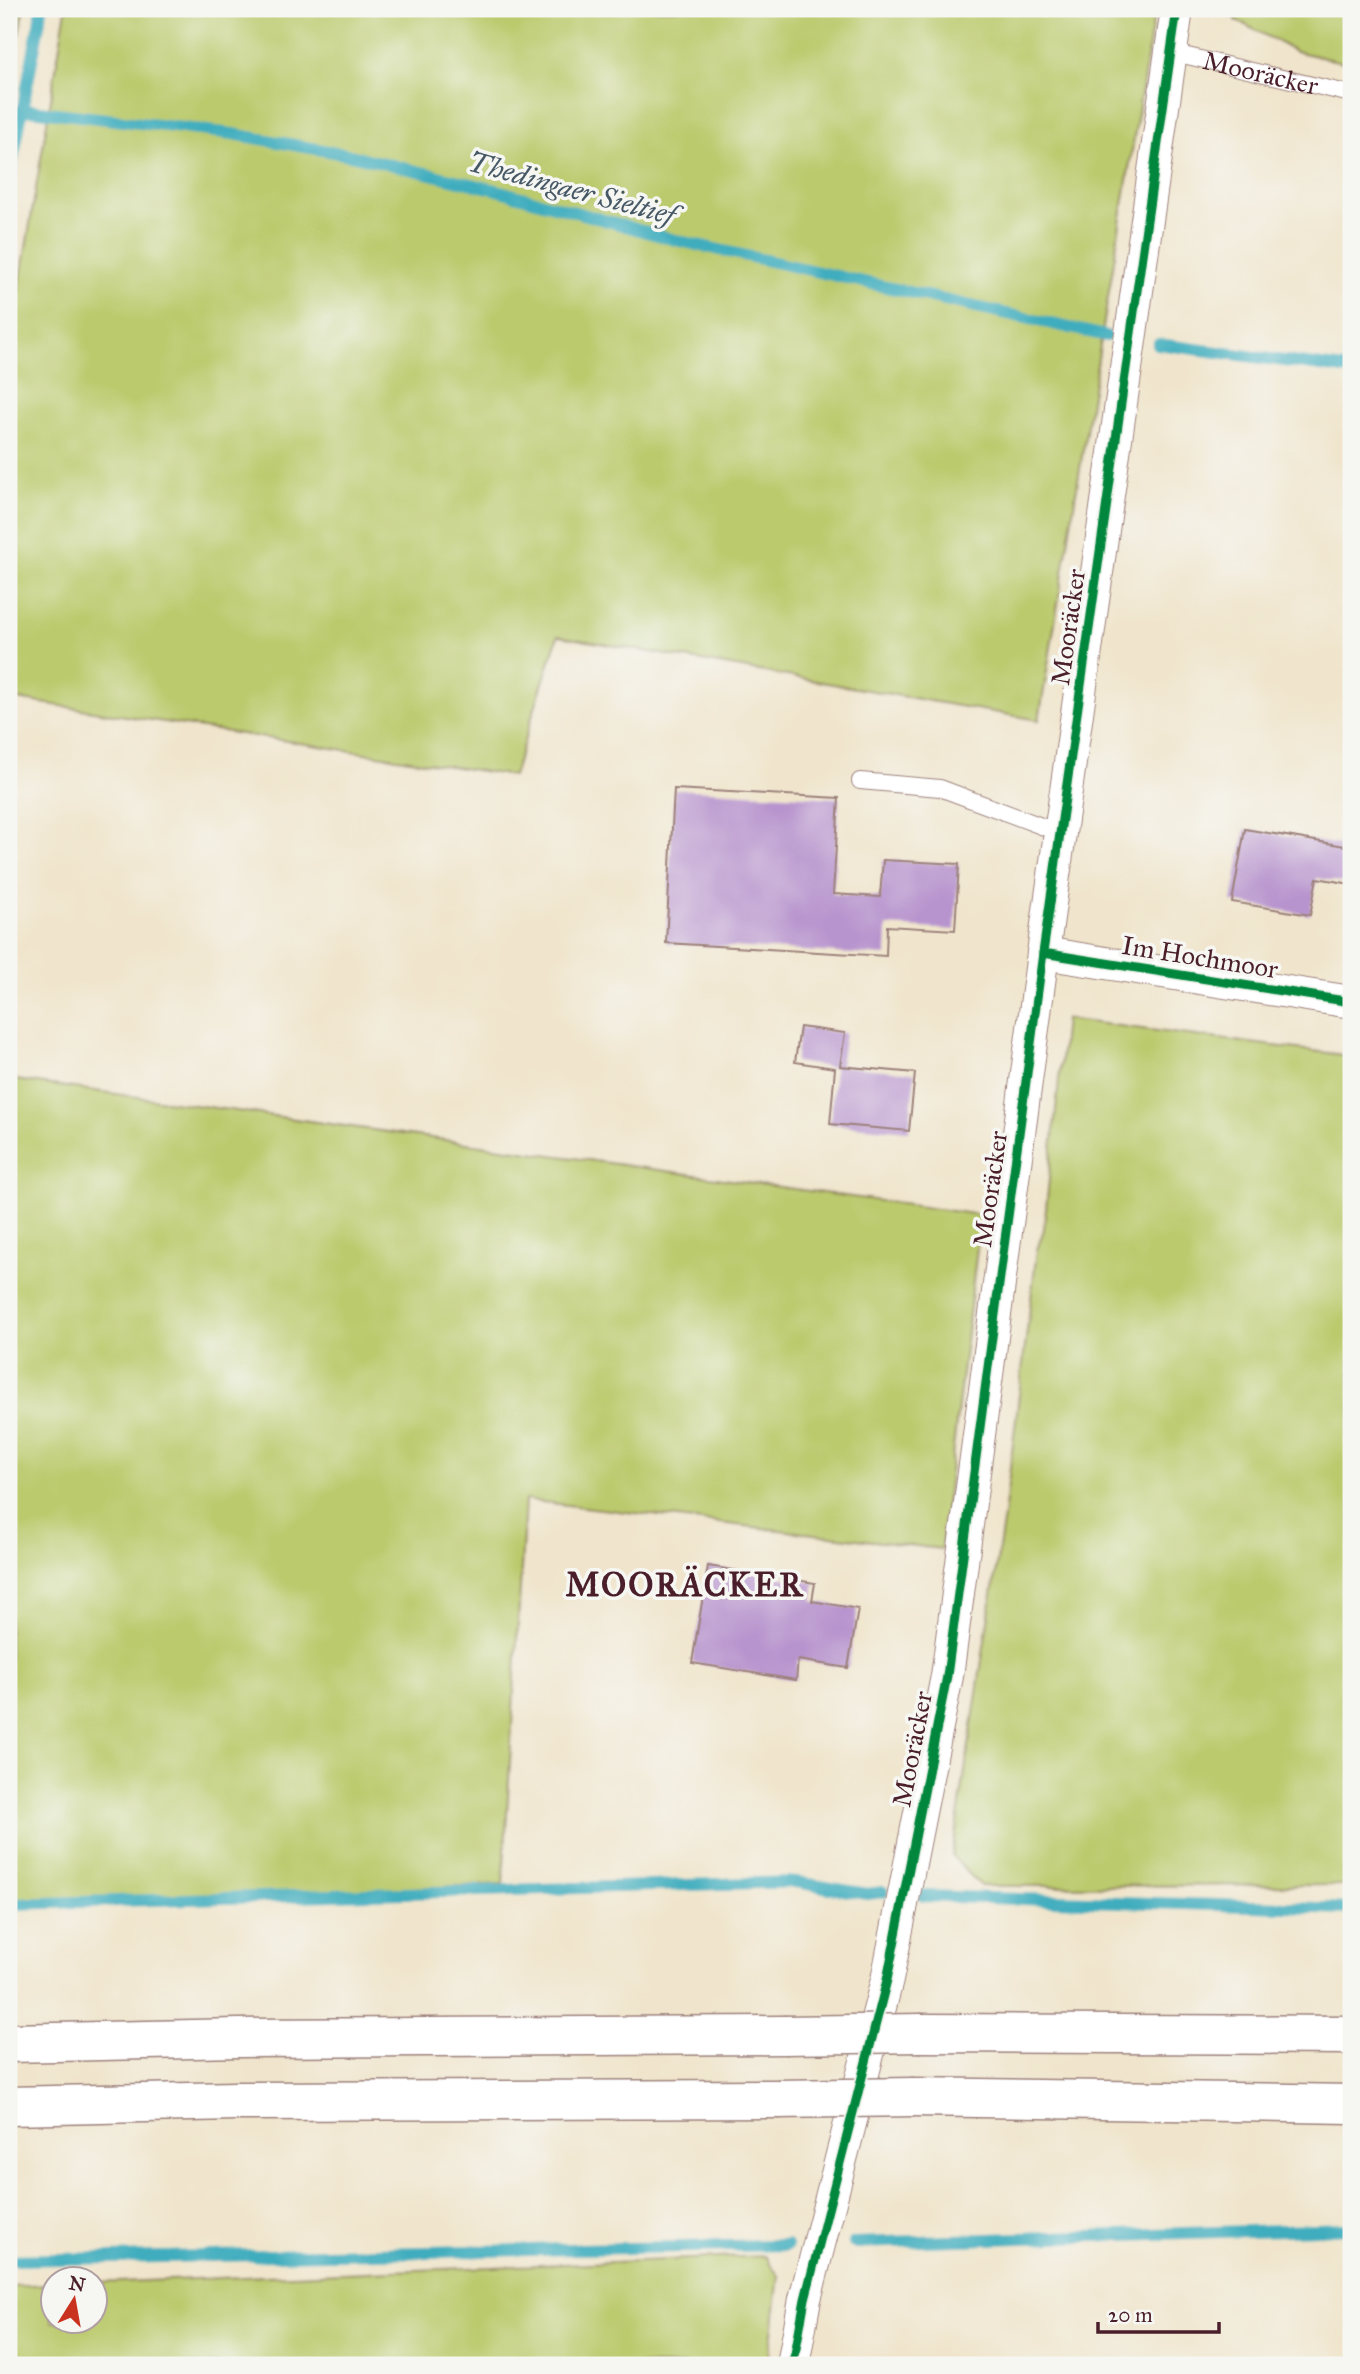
<svg xmlns="http://www.w3.org/2000/svg" width="1360" height="2374" font-family="'IM FELL Great Primer',serif">
<rect width="100%" height="100%" fill="#f6f6f2"/>
<filter id="ink" filterUnits="userSpaceOnUse"><feTurbulence type="fractalNoise" baseFrequency=".0143" numOctaves="2"/><feDisplacementMap in="SourceGraphic" scale="14" xChannelSelector="R" yChannelSelector="G"/><feConvolveMatrix kernelMatrix="1 2 1 2 8 2 1 2 1" color-interpolation-filters="sRGB"/></filter>
<filter id="wash" filterUnits="userSpaceOnUse"><feTurbulence type="fractalNoise" baseFrequency=".00686" numOctaves="4" result="noise"/><feDisplacementMap in="SourceGraphic" scale="28" xChannelSelector="R" yChannelSelector="G"/><feGaussianBlur stdDeviation="1.57" result="paint"/><feColorMatrix in="noise" values="0 0 0 0 0 0 0 0 0 0 0 0 0 0 0 0 0 1.4 0 .05"/><feComposite in="paint" operator="in"/></filter>
<g filter="url(#wash)">
<rect width="100%" height="100%" fill="#f0e5cc"/>
<g fill="#bbca6d" stroke="#82744c" stroke-width="2">
<polygon points="9,9 24,9 9,85"/>
<polygon points="66,9 1155,9 1039,720 558,636 513,776 9,698 9,349"/>
<polygon points="1234,9 1351,9 1351,64 1295,51 1236,20"/>
<polygon points="1065,1019 1351,1056 1351,1885 981,1886 952,1856 1004,1516 1037,1250 1044,1229"/>
<polygon points="9,1079 981,1215 941,1549 525,1500 503,1884 9,1906"/>
<polygon points="765,2256 779,2276 768,2365 9,2365 9,2286 52,2284 52,2322 94,2322 95,2283"/>
</g>
<g fill="none" stroke-linecap="round" stroke-linejoin="round">
<g stroke="#40adbe" stroke-width="12">
<polyline points="22,109 233,134 350,155 493,189 675,240 1106,336"/>
<polyline points="9,179 42,9"/>
<polyline points="1158,344 1351,370"/>
<polyline points="923,1896 1351,1909"/>
<polyline points="9,1904 796,1882 867,1894 883,1892"/>
<polyline points="854,2243 1351,2228"/>
<polyline points="9,2260 787,2245"/>
</g>
</g>
<g id="blocks">
<g fill="#b894ce">
<polygon points="674,789 839,798 833,894 880,897 883,860 959,864 955,930 887,926 886,956 666,943"/>
<polygon points="1245,829 1351,847 1351,884 1317,878 1310,915 1232,902"/>
<polygon points="800,1027 845,1033 840,1066 915,1073 909,1131 830,1124 835,1068 795,1062"/>
<polygon points="708,1566 815,1583 812,1601 858,1609 848,1668 798,1660 796,1680 692,1663"/>
</g>
</g>
</g>
<g filter="url(#ink)">
<use href="#blocks" fill-opacity="0" stroke="#9d827c" stroke-width="2"/>
<g fill="none" stroke-linecap="round" stroke-linejoin="round">
<defs>
<g id="lane">
<path id="s1" d="M1170,52L1351,94"/>
<polyline points="860,781 940,788 1060,833"/>
</g>
<g id="street">
<polyline points="1043,953 1351,1002"/>
<polyline points="793,2365 805,2299 887,1980 947,1676 1043,953 1177,9"/>
</g>
<g id="highway">
<polyline points="922,2033 1351,2035"/>
<polyline points="9,2043 239,2038 784,2035"/>
<polyline points="914,2097 1351,2104"/>
<polyline points="9,2106 235,2101 777,2099"/>
</g>
</defs>
<use href="#lane" stroke="#9d827c" stroke-width="18"/>
<use href="#street" stroke="#9d827c" stroke-width="34"/>
<use href="#highway" stroke="#9d827c" stroke-width="41"/>
<use href="#lane" stroke="#fff" stroke-width="16"/>
<use href="#street" stroke="#fff" stroke-width="32"/>
<use href="#highway" stroke="#fff" stroke-width="38"/>
<defs>
<g id="highway-bridge">
<polyline points="784,2035 922,2033"/>
<polyline points="777,2099 914,2097"/>
</g>
</defs>
<use href="#highway-bridge" stroke="#9d827c" stroke-width="41" stroke-linecap="butt"/>
<use href="#highway-bridge" stroke="#fff" stroke-width="38"/>
<defs>
<g id="cycleway">
<polyline points="1043,953 1351,1002"/>
<polyline points="793,2365 805,2299 887,1980 947,1676 1043,953 1177,9"/>
</g>
</defs>
<use href="#cycleway" stroke="#f6f6f2" stroke-width="13"/>
<use href="#cycleway" stroke="#00873e" stroke-width="9"/>
</g>
</g>
<g text-anchor="middle" stroke-width="7" stroke-linejoin="round" paint-order="stroke">
<g font-size="26" fill="#4a1f2b" stroke="#f6f6f2">
<text dy="9" stroke="none"><textPath href="#s1" startOffset="93">Mooräcker</textPath></text>
<text transform="translate(1068 627) rotate(-82)" y="9">Mooräcker</text>
<text transform="translate(1200 957) rotate(9)" y="9">Im Hochmoor</text>
<text transform="translate(990 1189) rotate(-82)" y="9">Mooräcker</text>
<text transform="translate(912 1749) rotate(-79)" y="9">Mooräcker</text>
</g>
<g font-size="28" font-style="italic" fill="#465866" stroke="#f6f6f2">
<text transform="translate(572 188) rotate(15)" y="10">Thedingaer Sieltief</text>
</g>
<g font-size="33" font-weight="bold" letter-spacing="2" fill="#4a1f2b" stroke="#f6f6f2">
<text x="685" y="1596">MOORÄCKER</text>
</g>
</g>
<rect width="1360" height="2374" fill="none" stroke="#f6f6f2" stroke-width="35"/>
<g transform="translate(74 2300) rotate(11)"><circle r="33" fill="#f6f6f2" stroke="#b1a0a2" stroke-width="2"/>
<path d="M0-5L12 26L0 18L-12 26Z" fill="#c8321e"/>
<text y="-10" font-size="19" font-weight="bold" text-anchor="middle" fill="#4a1f2b">N</text>
</g>
<path d="M1098 2322v10h121v-10" fill="none" stroke="#4a1f2b" stroke-width="3.5"/>
<text x="1108" y="2322" font-size="21" fill="#4a1f2b" stroke="#f6f6f2" stroke-width="5" paint-order="stroke">20 m</text>
</svg>
